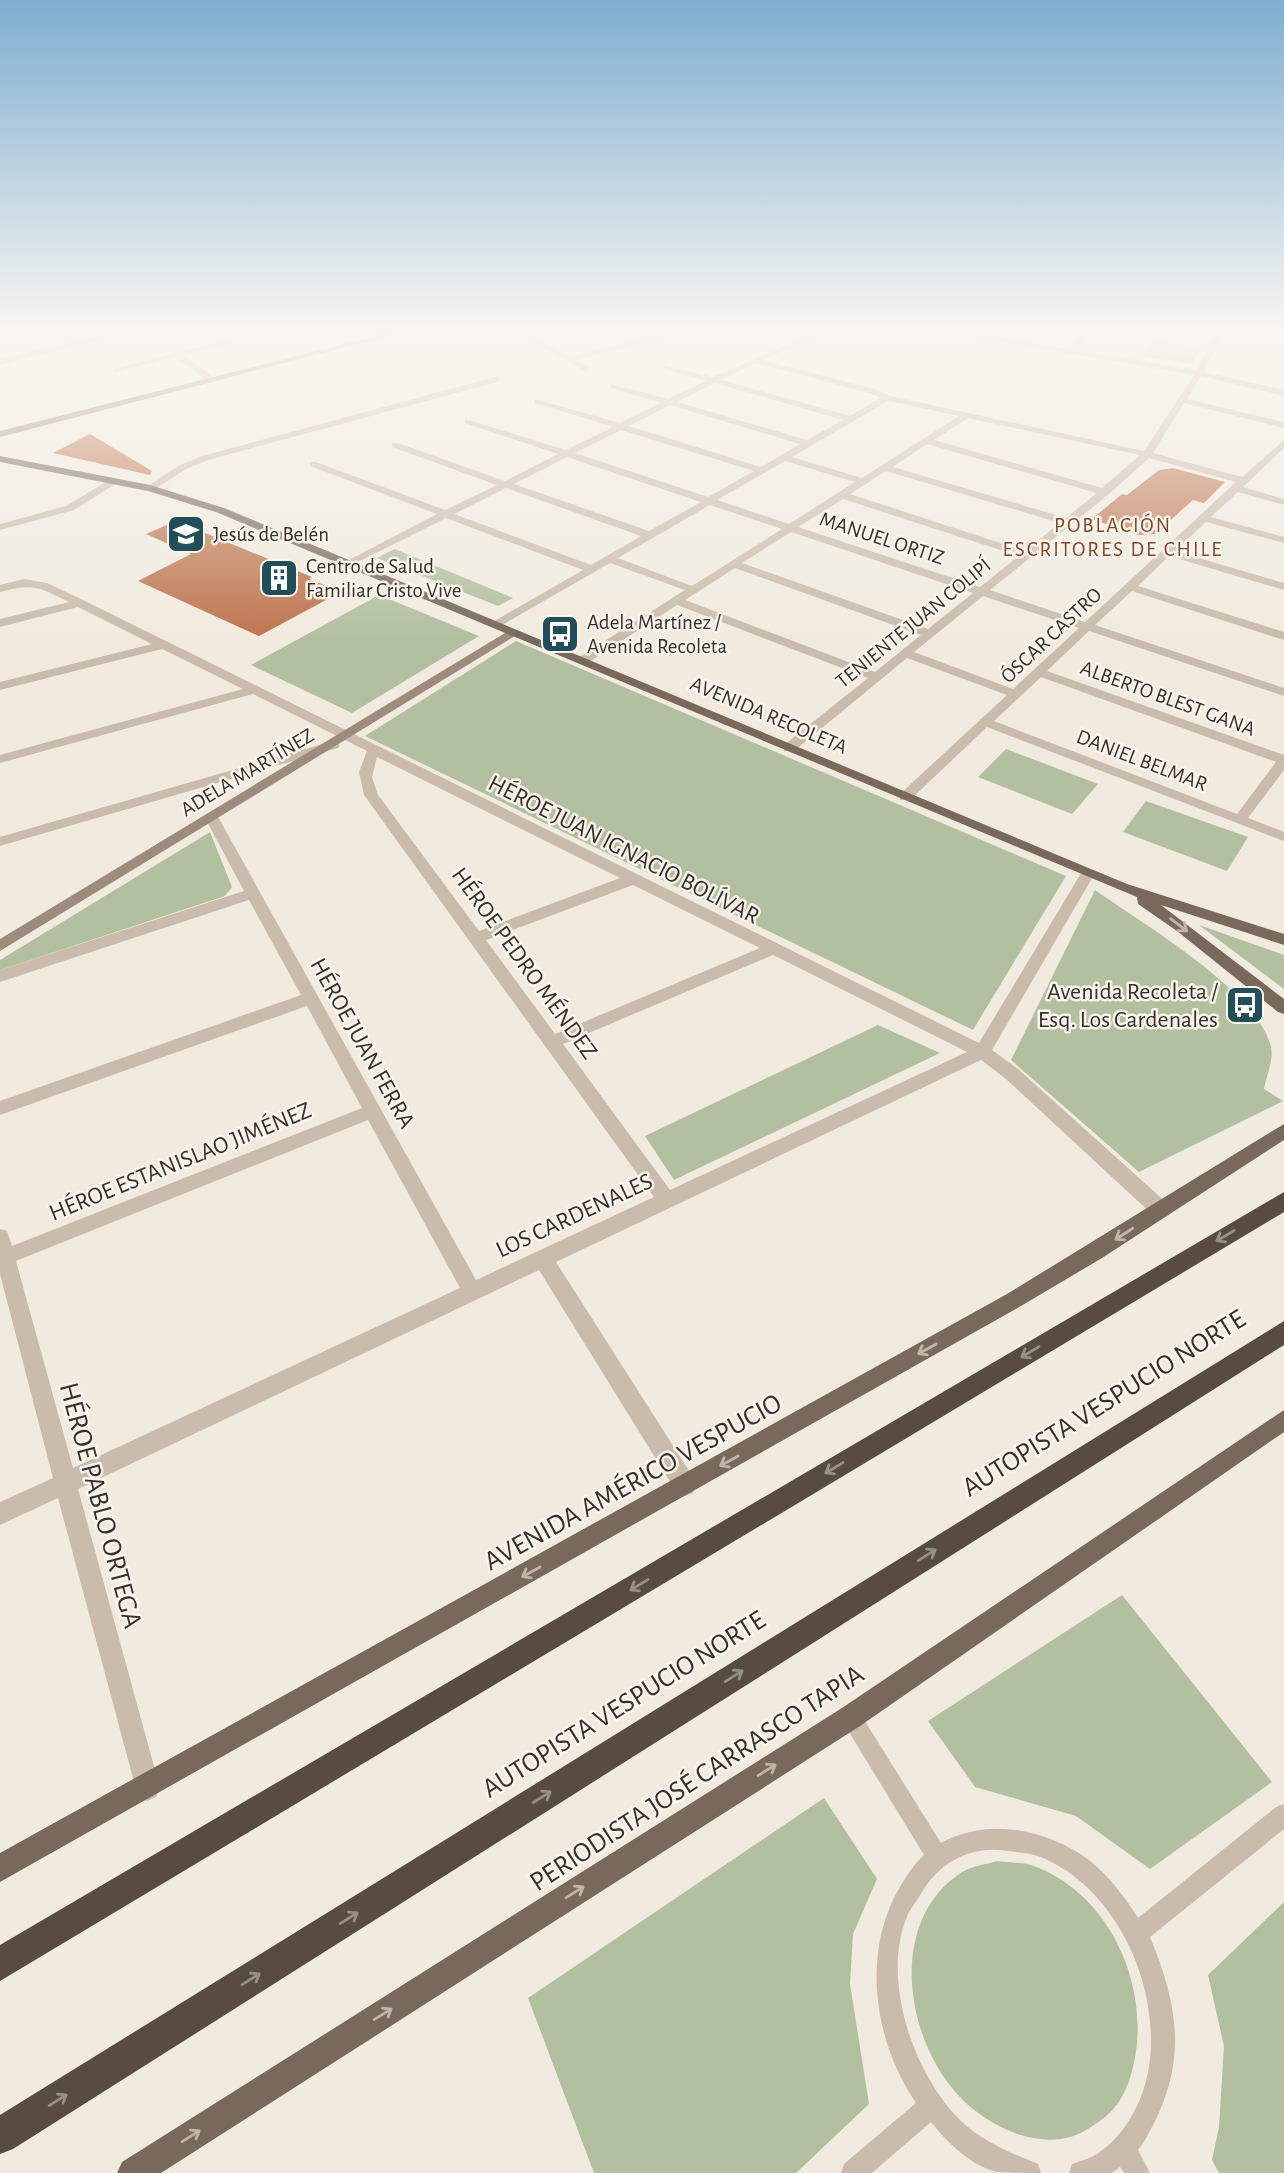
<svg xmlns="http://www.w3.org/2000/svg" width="1284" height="2173" font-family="'Alegreya Sans',sans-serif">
<rect width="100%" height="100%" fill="#f1ebdf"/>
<g fill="#b2c0a0">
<polygon points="1152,341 1201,349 1192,364 1142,356"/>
<polygon points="394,549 395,549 513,598 498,606 377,558"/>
<polygon points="379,595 479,636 352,713 251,665"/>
<polygon points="516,641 1066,876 973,1030 365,736"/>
<polygon points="1006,749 1098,784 1072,814 978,777"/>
<polygon points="1146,801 1248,837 1227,871 1123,832"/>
<polygon points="210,832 232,887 225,896 0,970 0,960"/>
<path d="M1095,890C1143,924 1258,991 1271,1047C1274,1059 1266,1077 1264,1089L1283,1101L1139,1172L1011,1060Z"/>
<polygon points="1199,925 1284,955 1284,989"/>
<polygon points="878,1025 940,1053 674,1180 645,1136"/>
<polygon points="1122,1595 1272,1782 1150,1869 1076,1816 975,1787 928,1721"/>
<polygon points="824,1798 877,1879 853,1934 850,1984 869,2104 796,2173 594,2173 528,1998"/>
<path d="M998,1861C1009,1863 1024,1862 1034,1866C1112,1895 1152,1990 1133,2067C1125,2100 1112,2116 1084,2131C1064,2143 1039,2141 1017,2134C996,2126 976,2114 960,2097C904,2039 887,1920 962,1872C972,1866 987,1864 998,1861Z"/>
<polygon points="1284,1902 1284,2173 1219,2173 1212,2160 1219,2127 1224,2046 1208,1975"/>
</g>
<g fill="#be7650">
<polygon points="90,434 152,471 150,475 53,453"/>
<polygon points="1173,468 1225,482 1204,503 1193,500 1155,534 1137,535 1092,519 1122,494 1127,495 1159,470"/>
<polygon points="176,521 312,577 309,579 341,592 259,636 138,581 191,554 146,534"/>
</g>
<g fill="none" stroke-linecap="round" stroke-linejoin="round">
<path fill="#c9bcac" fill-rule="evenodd" d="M851,1707L858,1710L941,1843C988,1817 1047,1829 1089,1860C1109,1876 1125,1897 1138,1918L1276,1807L1284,1804V1829L1150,1937C1176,2000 1187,2053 1157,2117C1151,2129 1146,2140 1138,2150L1150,2173H1124L1120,2167L1112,2173H1069L1072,2164C1080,2161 1089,2159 1097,2154C1115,2142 1127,2126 1137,2106C1177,2022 1128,1890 1038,1856C1029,1853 1017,1852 1007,1851C972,1845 940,1862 922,1892C918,1899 912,1907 908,1914C880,1978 913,2073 960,2120C983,2142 1009,2152 1038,2164L1041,2173C1028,2173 1010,2173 997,2172C971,2166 947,2142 931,2122L872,2173H841L844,2164L916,2103C873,2040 861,1951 901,1885C908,1874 914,1864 924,1855L844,1724L841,1717L844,1710Z"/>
<g fill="#c9bcac" fill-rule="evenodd">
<polygon points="105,335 118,335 0,365 0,359"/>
<polygon points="522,335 531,335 570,356 657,336 661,338 576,360 589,367 586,372"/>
<path d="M810,335H820L763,360L878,390L890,396L1144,451L1194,375L963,335H980L1069,349L1079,335H1087L1076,350L1196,370L1214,335H1222L1204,372L1284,390V396L1201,376L1187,399L1284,422V428L1184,403L1153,453L1242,477L1284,440V448L1243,487L1284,499V505L1238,492L1211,517L1284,537V543L1206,522L1175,551L1284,583V590L1169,556L1138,586L1284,632V640L1132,591L1095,625L1284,688V696L1089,631L1047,671L1284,755V770L1248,818L1284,832V841L987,727L910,800H900V794L1007,695L907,658L794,751H784V745L868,678L677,605L586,664H578V658L685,590L610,563L495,629L489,625L491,623L583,570L446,518L352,565L343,563L437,514L310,466V462H316L445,510L497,485L392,447V443H398L505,481L558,454L465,423V419L566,450L613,427L535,403V399L620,423L661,403L611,388V384L668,399L706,381L664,369V365L713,377ZM756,363L872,394L880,398L850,416L721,380ZM715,383L843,420L807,440L677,402ZM888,401L959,416L862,478L792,457ZM670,405L800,444L761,467L629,426ZM968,418L1140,455L1102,488L934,440ZM621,430L754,471L708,497L575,453ZM927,444L1097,493L1066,518L893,467ZM567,457L701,502L649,531L514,484ZM1149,458L1236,482L1085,622L990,590L1109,494ZM785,461L855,482L789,524L717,500ZM886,471L1060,523L1025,551L850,494ZM506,488L641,536L591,565L454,514ZM843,499L1019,556L980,587L798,527ZM710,505L782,529L692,586L618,558ZM791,532L973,593L928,629L742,563ZM735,568L921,635L875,672L685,600ZM983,596L1079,628L1013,689L914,652ZM1041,677L1276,762L1237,814L994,721Z"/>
<polygon points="230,339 233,343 183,355 215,378 215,382 209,382 175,357 117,372 113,369"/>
<polygon points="498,376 501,381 208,460 186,469 154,490 145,488 180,465 202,456"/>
<polygon points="111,479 120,481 74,510 0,530 0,524 66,506"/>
<path d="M24,579L47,583L85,601L979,1043L1083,870H1093L1095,873L992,1050L1018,1069L1168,1204L1171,1210L1168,1216L1161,1218L1154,1216L1006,1079L981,1060L556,1262L693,1477L696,1485L693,1493L685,1496L677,1493L539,1270L78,1489L160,1788L156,1797L147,1801L138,1797L58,1498L0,1525V1502L53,1478L0,1274V1229L7,1231L12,1246L362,1108L307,1006L0,1115V1101L301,995L249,900L0,982V970L244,891L205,818L212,814L217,815L476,1280L654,1197L364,795L359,772L367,751L253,694L0,763V755L243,689L162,649L0,690V682L152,644L78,607L0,627V619L69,602C38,587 35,583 0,592V585ZM377,757L620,878L479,931L378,795L372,777ZM633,885L760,948L555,1034L486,940ZM773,955L967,1052L670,1190L563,1044ZM368,1120L460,1288L73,1468L16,1261Z"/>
<polygon points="333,741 340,745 338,748 0,846 0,837"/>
</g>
<g fill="#9d8c7d" fill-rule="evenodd">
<polygon points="380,335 392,335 0,437 0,431"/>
<polygon points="510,630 520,633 0,951 0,939"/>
</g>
<g fill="#78695c" fill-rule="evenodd">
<polygon points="0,456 150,485 224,508 1127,884 1284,934 1284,945 1161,905 1284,999 1284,1014 1278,1012 1177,931 1138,904 1137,897 216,512 148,491 0,462"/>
<polygon points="1284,1124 1284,1140 1102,1258 1021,1306 0,1882 0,1853 1007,1294"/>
<polygon points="1284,1410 1284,1432 860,1726 161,2173 117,2173 122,2162 842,1708"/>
</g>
<g fill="#584b42" fill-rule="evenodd">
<polygon points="1284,1192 1284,1212 0,1981 0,1945"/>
<polygon points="1284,1321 1284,1345 13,2149 0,2154 0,2115"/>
</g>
</g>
<defs><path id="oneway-shaft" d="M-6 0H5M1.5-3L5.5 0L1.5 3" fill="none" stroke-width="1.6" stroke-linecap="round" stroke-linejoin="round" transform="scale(1.75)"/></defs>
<g stroke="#bfb5ab">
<use href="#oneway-shaft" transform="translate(1179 925) rotate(37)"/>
<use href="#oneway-shaft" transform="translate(1124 1234) rotate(147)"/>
<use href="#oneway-shaft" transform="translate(927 1349) rotate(151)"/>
<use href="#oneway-shaft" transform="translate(729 1461) rotate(151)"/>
<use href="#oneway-shaft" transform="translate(531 1572) rotate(151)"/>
<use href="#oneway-shaft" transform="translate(767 1770) rotate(-32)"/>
<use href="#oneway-shaft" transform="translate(575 1892) rotate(-32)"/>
<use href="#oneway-shaft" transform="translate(383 2014) rotate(-32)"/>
<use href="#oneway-shaft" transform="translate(191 2136) rotate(-32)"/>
</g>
<g stroke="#988f86">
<use href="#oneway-shaft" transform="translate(1225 1236) rotate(149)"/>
<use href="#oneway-shaft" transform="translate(1030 1352) rotate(149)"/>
<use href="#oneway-shaft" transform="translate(834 1468) rotate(149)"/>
<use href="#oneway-shaft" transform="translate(927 1555) rotate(-32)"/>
<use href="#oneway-shaft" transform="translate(639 1585) rotate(149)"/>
<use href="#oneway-shaft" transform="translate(734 1676) rotate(-32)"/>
<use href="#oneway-shaft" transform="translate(542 1797) rotate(-32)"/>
<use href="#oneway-shaft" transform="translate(349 1918) rotate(-32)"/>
<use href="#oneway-shaft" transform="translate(251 1979) rotate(-32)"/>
<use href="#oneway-shaft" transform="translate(58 2100) rotate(-32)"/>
</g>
<linearGradient id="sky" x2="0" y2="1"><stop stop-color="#7eaed0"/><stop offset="0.52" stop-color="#f9f6f1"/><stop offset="1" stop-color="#f9f6f1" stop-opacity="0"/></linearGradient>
<rect width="1284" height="639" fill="url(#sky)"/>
<defs>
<symbol id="school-square" viewBox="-11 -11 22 22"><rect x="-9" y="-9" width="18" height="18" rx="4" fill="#224e57" stroke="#f9f4eb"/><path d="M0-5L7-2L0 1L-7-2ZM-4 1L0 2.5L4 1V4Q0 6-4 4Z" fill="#fff"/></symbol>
<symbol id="building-square" viewBox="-11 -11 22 22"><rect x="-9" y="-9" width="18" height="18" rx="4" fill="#224e57" stroke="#f9f4eb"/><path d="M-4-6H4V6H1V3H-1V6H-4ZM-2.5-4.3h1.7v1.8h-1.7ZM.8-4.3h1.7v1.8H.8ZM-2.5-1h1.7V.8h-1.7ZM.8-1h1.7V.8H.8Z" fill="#fff"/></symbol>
<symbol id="bus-square" viewBox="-11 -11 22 22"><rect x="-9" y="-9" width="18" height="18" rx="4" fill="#224e57" stroke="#f9f4eb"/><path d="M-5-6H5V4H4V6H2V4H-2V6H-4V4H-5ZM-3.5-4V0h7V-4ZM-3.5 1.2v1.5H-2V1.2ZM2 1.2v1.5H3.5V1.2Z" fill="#fff"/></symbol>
</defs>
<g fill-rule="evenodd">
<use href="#school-square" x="164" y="512" width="44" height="44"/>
<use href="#building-square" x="257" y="556" width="44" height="44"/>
<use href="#bus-square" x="538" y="612" width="44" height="44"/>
<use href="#bus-square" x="1223" y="983" width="44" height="44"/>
</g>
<g text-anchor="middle" stroke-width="5" stroke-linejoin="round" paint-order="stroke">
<g font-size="21" letter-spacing="2" fill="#814728" stroke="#f9f4eb">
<text x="1113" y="532">POBLACIÓN<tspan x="1113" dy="24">ESCRITORES DE CHILE</tspan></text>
</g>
<g font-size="21" fill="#37302a" stroke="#f9f4eb" text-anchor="start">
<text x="213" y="541">Jesús de Belén</text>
<text x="306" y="573">Centro de Salud<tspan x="306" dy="24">Familiar Cristo Vive</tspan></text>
<text x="587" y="629">Adela Martínez /<tspan x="587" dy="24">Avenida Recoleta</tspan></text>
</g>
<g font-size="21" fill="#37302a" stroke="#f9f4eb">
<text transform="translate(882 538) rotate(18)" y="7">MANUEL ORTIZ</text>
<text transform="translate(913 623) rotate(-39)" y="7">TENIENTE JUAN COLIPÍ</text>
<text transform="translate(1051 635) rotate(-43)" y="7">ÓSCAR CASTRO</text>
<text transform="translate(1168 698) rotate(20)" y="7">ALBERTO BLEST GANA</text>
<text transform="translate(769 715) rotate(23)" y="7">AVENIDA RECOLETA</text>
<text transform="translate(1142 760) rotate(21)" y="7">DANIEL BELMAR</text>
<text transform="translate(247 772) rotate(-31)" y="7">ADELA MARTÍNEZ</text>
</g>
<g font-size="24" fill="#37302a" stroke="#f9f4eb">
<text transform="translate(624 849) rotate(27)" y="8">HÉROE JUAN IGNACIO BOLÍVAR</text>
<text transform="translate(525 963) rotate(54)" y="8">HÉROE PEDRO MÉNDEZ</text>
<text transform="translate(363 1043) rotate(61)" y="8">HÉROE JUAN FERRA</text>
<text transform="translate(180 1161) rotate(-22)" y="8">HÉROE ESTANISLAO JIMÉNEZ</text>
<text transform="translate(574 1215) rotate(-25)" y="8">LOS CARDENALES</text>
</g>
<g font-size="24" fill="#37302a" stroke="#f9f4eb" text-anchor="end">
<text x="1218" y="999">Avenida Recoleta /<tspan x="1218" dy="28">Esq. Los Cardenales</tspan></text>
</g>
<g font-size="28" fill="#37302a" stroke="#f9f4eb">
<text transform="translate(1103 1402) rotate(-32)" y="10">AUTOPISTA VESPUCIO NORTE</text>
<text transform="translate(632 1481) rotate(-29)" y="10">AVENIDA AMÉRICO VESPUCIO</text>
<text transform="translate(102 1505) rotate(75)" y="10">HÉROE PABLO ORTEGA</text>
<text transform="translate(623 1703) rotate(-32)" y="10">AUTOPISTA VESPUCIO NORTE</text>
<text transform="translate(696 1777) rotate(-33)" y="10">PERIODISTA JOSÉ CARRASCO TAPIA</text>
</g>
</g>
</svg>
